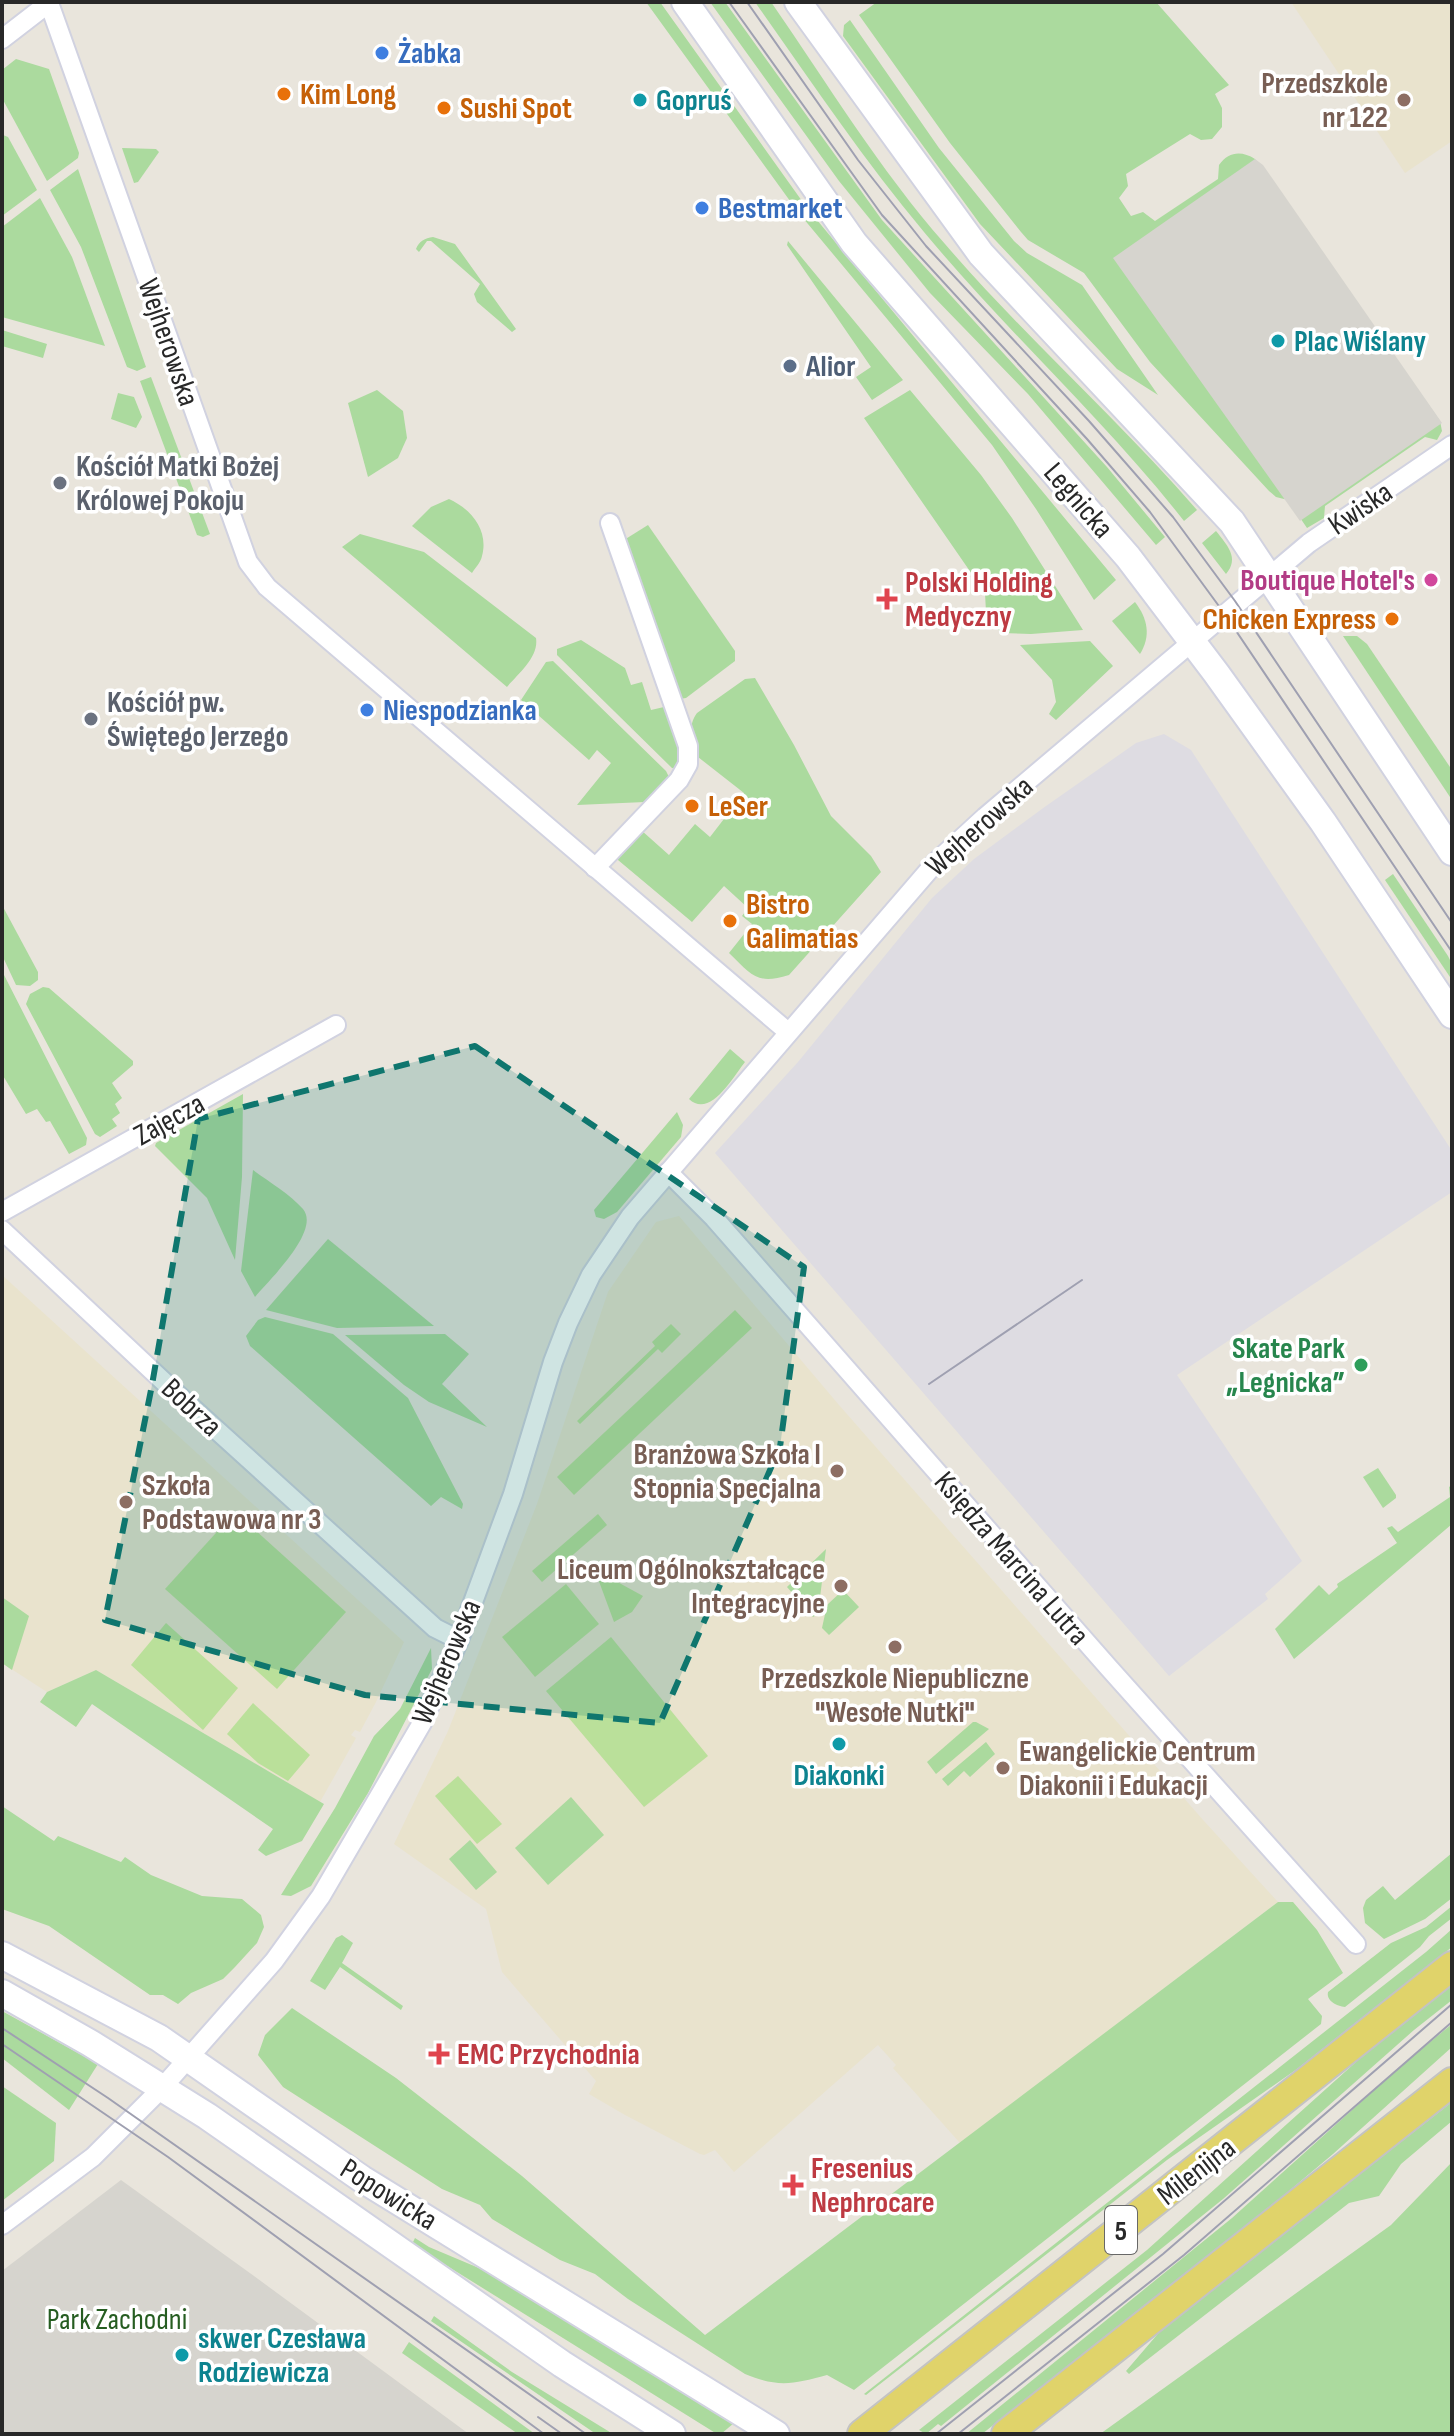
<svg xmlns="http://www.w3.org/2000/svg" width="1454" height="2436" font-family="'Sofia Sans Condensed',sans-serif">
<rect width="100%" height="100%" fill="#e9e5dc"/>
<polygon fill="#dedce2" points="1164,734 1191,750 1452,1151 1452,1192 1177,1375 1302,1561 1265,1594 1268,1599 1169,1676 715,1153 798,1062 932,898 974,859 1046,806 1136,743"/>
<g fill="#e9e3cd">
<polygon points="1291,2 1452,2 1452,141 1405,173"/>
<polygon points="679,1216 839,1405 1204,1821 1278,1902 960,2143 893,2068 896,2065 878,2045 734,2172 715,2150 704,2155 700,2154 625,2115 589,2094 596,2081 502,1972 486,1909 394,1844 448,1731 537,1504 608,1292 656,1222"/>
<polygon points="2,1275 404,1642 376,1702 360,1732 355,1730 351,1735 356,1738 320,1802 96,1670 47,1692 2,1663"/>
</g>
<g fill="#abda9e">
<polygon points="646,2 660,2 807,208 1116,580 1094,600 1036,509 992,445 798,212"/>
<polygon points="710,2 725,2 882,220 1107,467 1165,537 1156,545 1028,394 930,293 839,181"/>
<path d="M755,2H771C827,83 880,170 945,244C1025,337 1117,418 1197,510L1184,521C1104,419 1007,332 924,232C863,159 810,80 755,2Z"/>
<path d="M877,2H1156L1229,85L1215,94L1222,108V127L1212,139L1201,140L1190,134L1126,174L1128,186L1119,198L1131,216L1143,212L1155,221L1218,179L1219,165C1229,151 1242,151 1255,159L1440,421L1442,431L1437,440L1425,437L1325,506L1324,518L1307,528L1288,500L1276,497L1269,491L1150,362L1084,273L1028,240L1021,232L950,143L859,15Z"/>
<polygon points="850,20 939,148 1014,241 1027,253 1082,285 1158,395 1117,369 980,224 843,36 844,25"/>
<polygon points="16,59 49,69 79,153 78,158 47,181 2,98 2,70"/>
<polygon points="3,135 8,137 37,190 2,216"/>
<polygon points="122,148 156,149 159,152 138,182 134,183"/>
<polygon points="78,169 146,367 137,371 127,367 81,247 50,190"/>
<polygon points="40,198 72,257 105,346 2,317 2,227"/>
<path d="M433,237L455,244L516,329L512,332L477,302L474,294L480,284L431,241H427L419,252L416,249C419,241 425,238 433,237Z"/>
<polygon points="788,241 903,380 872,400 856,377 871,367 787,245"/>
<polygon points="2,330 47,344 43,358 2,346"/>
<polygon points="151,377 210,534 203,537 197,535 140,381"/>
<polygon points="377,390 403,411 407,438 398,458 368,477 348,403"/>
<polygon points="910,390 981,475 1012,518 1083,630 1031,634 1001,633 986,612 985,593 864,418"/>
<polygon points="118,393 134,397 142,417 136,428 111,419"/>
<path d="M449,499C471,509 489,530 482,556C481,562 475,568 472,573L412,526L431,507Z"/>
<polygon points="648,525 735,651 735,661 686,698 679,699 624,540"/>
<path d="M1216,531C1227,545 1240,558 1226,574L1202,543Z"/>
<path d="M360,534L424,552L536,638C539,657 519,673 507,687L342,547Z"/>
<path d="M1135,602C1148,619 1151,636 1140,654L1112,621Z"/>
<polygon points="1343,636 1357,636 1367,644 1452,770 1452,800"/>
<polygon points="581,640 625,668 631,685 642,682 651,710 664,707 681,756 677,769 672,768 557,655 557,649"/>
<polygon points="1090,641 1113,666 1056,720 1049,714 1056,702 1052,680 1020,645"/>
<polygon points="553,661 666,771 669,777 645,802 577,805 611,763 597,750 589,760 521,700 546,662"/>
<path d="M755,678L794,745L831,816L871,856L881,872L789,975C756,985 752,975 729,953L752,924L742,916L748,908L724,886L692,922L618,860L619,853L641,830L669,855L695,824L710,837L744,793L698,757C701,738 683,733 697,713L745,679Z"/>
<polygon points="1393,874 1448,956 1452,964 1452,980 1385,880"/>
<polygon points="2,905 38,972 38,980 30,986 16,985 2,955"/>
<polygon points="2,971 87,1138 86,1145 69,1154 50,1121 46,1122 37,1109 26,1114 2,1074"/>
<polygon points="43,987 49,988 133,1061 133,1065 112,1083 122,1098 115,1104 120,1113 112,1119 117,1126 100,1137 95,1134 26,1004 30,994"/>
<path d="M730,1049L745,1062C733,1077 710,1119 689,1099Z"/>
<polygon points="243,1094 242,1177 235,1260 207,1198 155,1146 156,1143"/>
<polygon points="677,1112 683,1125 681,1137 617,1212 604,1219 596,1217 594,1210"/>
<path d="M253,1170C269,1182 290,1194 303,1209C321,1231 269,1280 255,1297L241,1271Z"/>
<polygon points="328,1239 434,1326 337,1328 266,1310"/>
<polygon points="265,1317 333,1334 408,1398 463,1504 462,1509 441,1497 431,1506 250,1346 246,1336 258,1320"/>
<polygon points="445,1334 469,1354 442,1384 487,1427 429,1402 404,1385 345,1335"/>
<polygon points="1378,1468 1396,1495 1396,1498 1383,1508 1363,1477"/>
<polygon points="1452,1485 1452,1524 1294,1659 1275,1629 1319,1585 1329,1595 1338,1587 1337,1584 1397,1543 1387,1528 1392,1526 1398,1532 1450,1497 1449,1487"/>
<polygon points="826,1549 818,1614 813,1617 787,1587"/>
<polygon points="843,1590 859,1607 829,1635 822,1628 827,1605"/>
<polygon points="2,1597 29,1616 12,1670 2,1663"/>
<polygon points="431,1648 432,1669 368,1793 311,1886 291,1896 281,1895 335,1808 374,1736 400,1709"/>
<polygon points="96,1670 324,1804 302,1841 266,1856 258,1850 273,1829 92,1704 76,1727 40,1702 47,1692"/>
<polygon points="973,1722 976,1722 989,1729 936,1774 927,1762"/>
<polygon points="986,1742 995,1754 970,1777 964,1771 948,1786 942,1779"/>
<polygon points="571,1797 604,1835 548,1885 515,1848"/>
<polygon points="2,1806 54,1841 58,1836 121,1862 125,1857 151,1875 202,1896 242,1899 261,1915 264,1927 257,1943 235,1967 223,1979 191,1993 178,2004 163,1995 150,1995 49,1926 2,1909"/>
<polygon points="470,1840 497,1872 476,1890 449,1859"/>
<polygon points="1452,1853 1452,1898 1425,1919 1384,1939 1365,1923 1363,1908 1366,1900 1383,1886 1395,1900"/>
<path d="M1278,1902H1293L1317,1930L1343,1973L1308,1999L1322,2016L1321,2024L854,2390L827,2375C794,2384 778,2388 745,2374L628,2299L595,2274L560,2260L492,2219L480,2205L442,2189L283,2087L258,2055L265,2035L292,2008L396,2078L522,2176L705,2335Z"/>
<path d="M1452,1906V1918L1429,1936L1420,1947L1345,2007C1337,2006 1326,2001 1328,1992L1391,1943L1426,1927Z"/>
<polygon points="1452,1929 1452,1947 1297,2069 1167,2160 866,2395 864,2394 1426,1952"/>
<polygon points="342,1935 353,1943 342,1963 403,2006 401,2010 340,1967 325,1990 310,1981 336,1938"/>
<polygon points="1452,1984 1452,2000 1414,2030 1223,2199 941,2426 938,2424 926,2434 919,2430 1147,2250 1376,2044"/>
<polygon points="2,2011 98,2064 69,2110 2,2058"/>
<polygon points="1452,2024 1452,2047 1333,2154 1277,2201 982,2434 966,2434 1232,2218 1401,2066"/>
<polygon points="2,2086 56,2123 54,2161 2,2201"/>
<polygon points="1452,2102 1452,2121 1401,2164 1379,2196 1349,2203 1129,2374 1126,2371 1162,2329"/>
<polygon points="1452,2162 1452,2434 1100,2434 1391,2225"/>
<polygon points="415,2238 429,2247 486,2271 734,2423 721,2434 717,2434 412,2244"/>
<polygon points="434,2316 512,2372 613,2434 596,2434 431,2321"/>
<polygon points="409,2342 535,2434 518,2434 402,2353"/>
</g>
<g fill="#bae09a">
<polygon points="735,1310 752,1328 574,1495 557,1477"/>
<polygon points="671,1324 681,1334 662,1353 658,1349 580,1424 577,1421 655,1346 652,1342"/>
<polygon points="235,1512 346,1612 277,1689 165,1589"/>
<polygon points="598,1514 607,1525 542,1582 532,1571"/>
<polygon points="593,1563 599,1565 601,1573 643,1596 632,1612 614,1622 597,1576 590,1574 588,1570"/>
<polygon points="566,1584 599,1624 535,1677 502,1637"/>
<polygon points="166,1623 238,1688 203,1730 131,1665"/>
<polygon points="611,1637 708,1756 644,1807 546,1691"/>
<polygon points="253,1703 310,1755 288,1781 258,1763 227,1734"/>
<polygon points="458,1776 502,1824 477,1844 435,1796"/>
</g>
<g fill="#d6d4ce">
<polygon points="1255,159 1263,165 1442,423 1300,521 1113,258"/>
<polygon points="121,2180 254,2276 469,2434 2,2434 2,2271"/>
</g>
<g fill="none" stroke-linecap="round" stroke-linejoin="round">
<defs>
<g id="street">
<polyline points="49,3 248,562 267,587 788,1032"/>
<polyline points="2,39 50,2"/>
<polyline points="595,868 679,780 688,764 688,746 610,523"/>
<polyline points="668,1172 714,1218 1109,1668 1356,1944"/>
<polyline points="2,1212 336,1025"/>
<polyline points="2,1230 178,1395 435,1628 459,1640"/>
<polyline points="2,2225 93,2157 161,2089 274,1961 321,1896 422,1723 459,1640 513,1494 553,1362 568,1323 591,1275 630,1217 936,862 985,817 1309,543 1452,445"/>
</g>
<g id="secondary">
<polyline points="685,2 854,243 1128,557 1216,673 1323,822 1452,1015"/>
<polyline points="798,2 981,254 1232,522 1452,852"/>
<polyline points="2,1955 159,2038 362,2179 776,2434"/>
<polyline points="2,1993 90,2043 207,2116 562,2364 672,2434"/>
</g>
<g id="primary">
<polyline points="862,2434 1452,1966"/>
<polyline points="1006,2434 1452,2082"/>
</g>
</defs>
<use href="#street" stroke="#d1d2e0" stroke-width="22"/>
<use href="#secondary" stroke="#d1d2e0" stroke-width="30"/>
<use href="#primary" stroke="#c3c3c3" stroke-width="32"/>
<use href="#street" stroke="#fff" stroke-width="18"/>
<use href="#secondary" stroke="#fff" stroke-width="26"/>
<use href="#primary" stroke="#e0d36a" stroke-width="28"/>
<g stroke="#9fa0b1" stroke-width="2">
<polyline points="729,2 882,215 1087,439 1150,512 1224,613 1452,952"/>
<polyline points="747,2 858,160 926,246 1089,421 1173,517 1235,601 1452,923"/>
<polyline points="929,1384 1082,1280"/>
<polyline points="2,2028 108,2098 586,2434"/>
<polyline points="2,2044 168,2157 544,2434"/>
<polyline points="538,2417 562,2434"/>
<polyline points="936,2434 1163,2254 1452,2004"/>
<polyline points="958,2434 1184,2255 1452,2022"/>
</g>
</g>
<path fill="#0f766e" fill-opacity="0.2" stroke="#0f766e" stroke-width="6" stroke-dasharray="16 10" stroke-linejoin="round" d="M475,1046L804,1267L780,1447L660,1723L365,1695L105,1620L152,1385L198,1119Z"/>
<g fill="#3f7fe0" stroke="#fff" stroke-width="3">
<circle cx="382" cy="53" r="8"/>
<circle cx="702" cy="208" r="8"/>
<circle cx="367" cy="710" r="8"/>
</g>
<g fill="#e8710a" stroke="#fff" stroke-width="3">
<circle cx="284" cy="94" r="8"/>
<circle cx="444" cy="108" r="8"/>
<circle cx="1392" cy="619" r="8"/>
<circle cx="692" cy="806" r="8"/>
<circle cx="730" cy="921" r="8"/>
</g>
<g fill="#0f9aa8" stroke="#fff" stroke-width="3">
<circle cx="640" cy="100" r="8"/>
<circle cx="1278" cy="341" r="8"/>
<circle cx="839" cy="1744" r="8"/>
<circle cx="182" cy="2355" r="8"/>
</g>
<g fill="#8d6e63" stroke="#fff" stroke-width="3">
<circle cx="1404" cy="100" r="8"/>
<circle cx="837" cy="1471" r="8"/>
<circle cx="126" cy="1502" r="8"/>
<circle cx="841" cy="1586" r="8"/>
<circle cx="895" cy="1647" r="8"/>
<circle cx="1003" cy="1768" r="8"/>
</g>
<circle fill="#5c6f8a" stroke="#fff" stroke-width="3" cx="790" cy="366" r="8"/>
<g fill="#6b7280" stroke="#fff" stroke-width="3">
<circle cx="60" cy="483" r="8"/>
<circle cx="91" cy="719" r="8"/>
</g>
<circle fill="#d1479c" stroke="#fff" stroke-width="3" cx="1431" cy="580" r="8"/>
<g fill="#e0444e" stroke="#fff" stroke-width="3">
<path d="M883 587h8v8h8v8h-8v8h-8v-8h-8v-8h8z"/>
<path d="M435 2042h8v8h8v8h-8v8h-8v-8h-8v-8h8z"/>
<path d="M789 2173h8v8h8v8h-8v8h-8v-8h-8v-8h8z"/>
</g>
<circle fill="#2e9e5b" stroke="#fff" stroke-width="3" cx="1361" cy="1365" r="8"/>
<g text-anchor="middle" stroke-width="7" stroke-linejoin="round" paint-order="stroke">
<rect fill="#fff" stroke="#686868" stroke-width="2" x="1105" y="2206" width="32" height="48" rx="6"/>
<g font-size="28" font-weight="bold" fill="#282828">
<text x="1121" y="2240">5</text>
</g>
<g font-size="30" font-weight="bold" fill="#366cbe" stroke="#fff" text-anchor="start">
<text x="398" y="63">Żabka</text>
<text x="718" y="218">Bestmarket</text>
<text x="383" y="720">Niespodzianka</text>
</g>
<g font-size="30" font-weight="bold" fill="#785e54" stroke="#fff" text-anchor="end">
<text x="1388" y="93">Przedszkole<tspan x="1388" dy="34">nr 122</tspan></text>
<text x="821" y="1464">Branżowa Szkoła I<tspan x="821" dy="34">Stopnia Specjalna</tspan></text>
<text x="142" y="1495" text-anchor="start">Szkoła<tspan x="142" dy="34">Podstawowa nr 3</tspan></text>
<text x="825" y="1579">Liceum Ogólnokształcące<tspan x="825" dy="34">Integracyjne</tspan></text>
<text x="895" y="1688" text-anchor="middle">Przedszkole Niepubliczne<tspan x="895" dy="34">"Wesołe Nutki"</tspan></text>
<text x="1019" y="1761" text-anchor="start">Ewangelickie Centrum<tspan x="1019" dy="34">Diakonii i Edukacji</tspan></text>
</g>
<g font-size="30" font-weight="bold" fill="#c56008" stroke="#fff" text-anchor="start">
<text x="300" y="104">Kim Long</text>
<text x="460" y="118">Sushi Spot</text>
<text x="1376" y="629" text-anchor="end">Chicken Express</text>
<text x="708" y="816">LeSer</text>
<text x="746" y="914">Bistro<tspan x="746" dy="34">Galimatias</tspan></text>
</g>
<g font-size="30" font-weight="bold" fill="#0d838f" stroke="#fff" text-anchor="start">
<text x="656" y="110">Gopruś</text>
<text x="1294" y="351">Plac Wiślany</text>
<text x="839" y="1785" text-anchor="middle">Diakonki</text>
<text x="198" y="2348">skwer Czesława<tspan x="198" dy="34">Rodziewicza</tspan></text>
</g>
<g font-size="30" fill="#282828" stroke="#fff">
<text transform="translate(169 342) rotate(71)" y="10">Wejherowska</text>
<text transform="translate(1079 500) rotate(49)" y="10">Legnicka</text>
<text transform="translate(1360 508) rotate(-34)" y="10">Kwiska</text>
<text transform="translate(979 826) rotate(-42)" y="10">Wejherowska</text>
<text transform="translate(169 1119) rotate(-29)" y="10">Zajęcza</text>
<text transform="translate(192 1407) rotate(43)" y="10">Bobrza</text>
<text transform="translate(1012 1558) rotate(49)" y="10">Księdza Marcina Lutra</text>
<text transform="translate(446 1662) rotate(-67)" y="10">Wejherowska</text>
<text transform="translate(1196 2171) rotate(-38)" y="10">Milenijna</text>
<text transform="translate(389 2194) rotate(32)" y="10">Popowicka</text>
</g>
<g font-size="30" font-weight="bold" fill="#4e5e75" stroke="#fff" text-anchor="start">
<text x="806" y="376">Alior</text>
</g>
<g font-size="30" font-weight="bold" fill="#5b616d" stroke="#fff" text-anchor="start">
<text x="76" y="476">Kościół Matki Bożej<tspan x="76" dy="34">Królowej Pokoju</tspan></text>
<text x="107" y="712">Kościół pw.<tspan x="107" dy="34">Świętego Jerzego</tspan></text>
</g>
<g font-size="30" font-weight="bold" fill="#b23c85" stroke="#fff" text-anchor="end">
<text x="1415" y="590">Boutique Hotel's</text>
</g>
<g font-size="30" font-weight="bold" fill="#be3a42" stroke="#fff" text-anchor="start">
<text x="905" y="592">Polski Holding<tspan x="905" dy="34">Medyczny</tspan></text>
<text x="457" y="2064">EMC Przychodnia</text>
<text x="811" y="2178">Fresenius<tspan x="811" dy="34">Nephrocare</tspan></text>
</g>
<g font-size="30" font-weight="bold" fill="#27864d" stroke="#fff" text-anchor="end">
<text x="1345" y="1358">Skate Park<tspan x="1345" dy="34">„Legnicka”</tspan></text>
</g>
<g font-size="30" fill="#265d21" stroke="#fff">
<text x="117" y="2329">Park Zachodni</text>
</g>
</g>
<rect width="1454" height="2436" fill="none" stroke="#282828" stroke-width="8"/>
</svg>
